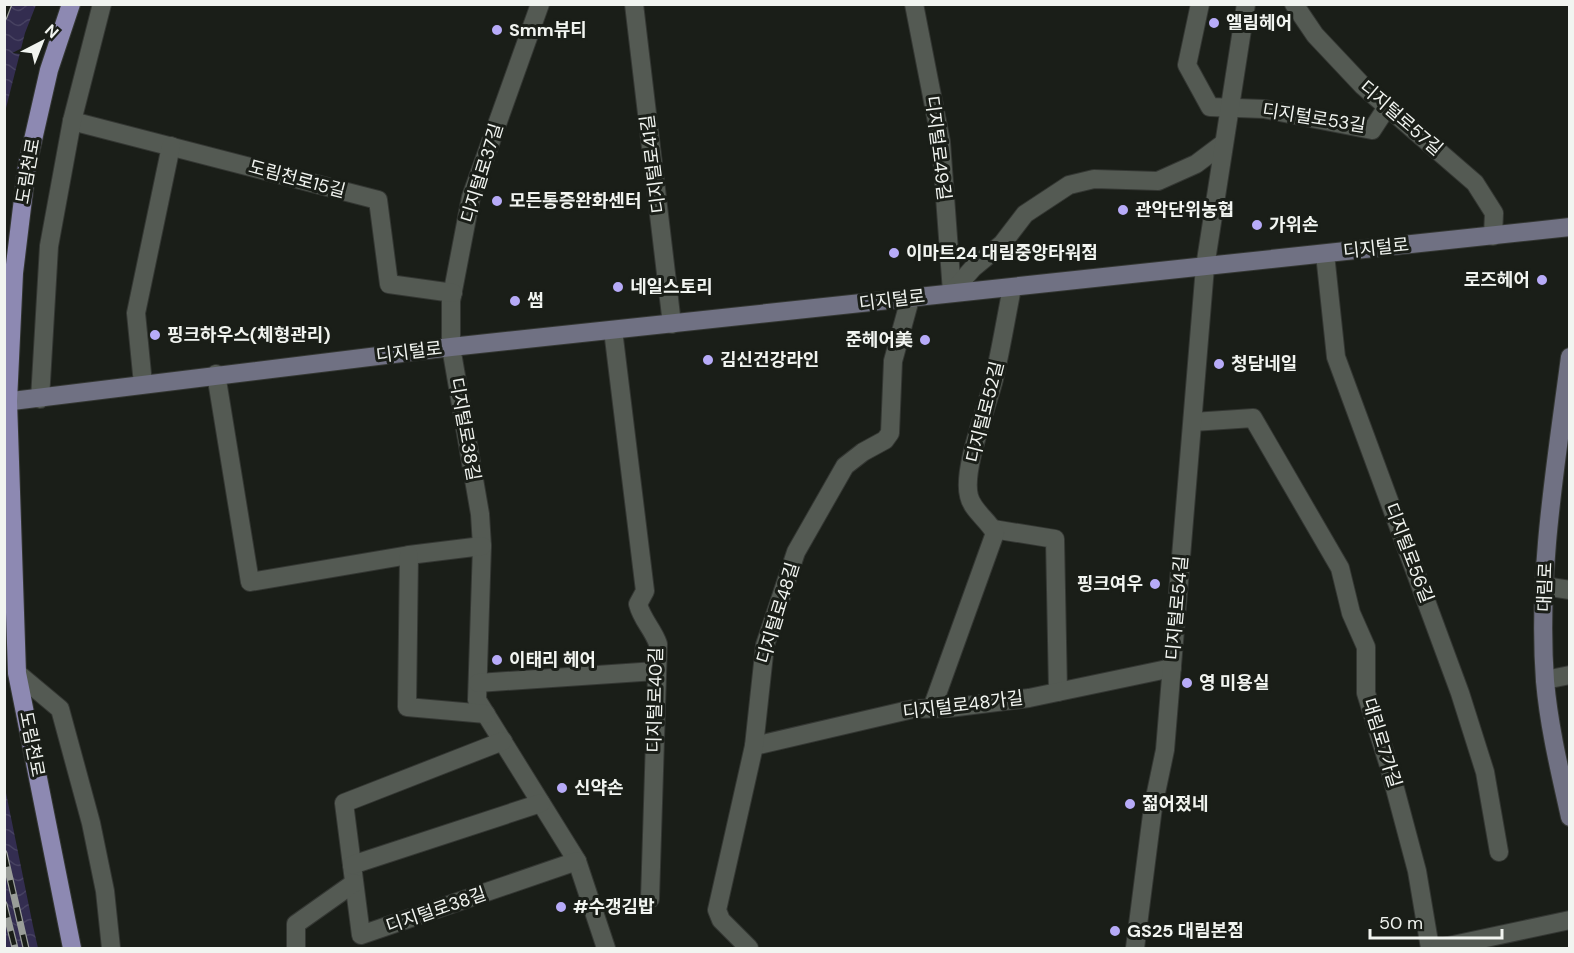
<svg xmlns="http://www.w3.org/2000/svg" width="1574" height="953" font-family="'DM Sans','Noto Sans KR',sans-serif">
<defs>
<pattern id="water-waves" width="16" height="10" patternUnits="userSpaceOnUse" patternTransform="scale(1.5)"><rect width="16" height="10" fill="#332d50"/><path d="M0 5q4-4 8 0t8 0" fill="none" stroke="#474261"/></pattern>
</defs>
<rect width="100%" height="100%" fill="#1a1e18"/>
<g fill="url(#water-waves)">
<polygon points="5,4 36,5 25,33 5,112"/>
<polygon points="5,788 33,926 38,948 5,948"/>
</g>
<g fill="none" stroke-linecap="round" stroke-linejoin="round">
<defs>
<g id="street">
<polyline points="540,4 471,197 451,301 451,347 480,514 482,546 477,700 577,861 606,948"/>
<polyline points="634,4 672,324"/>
<polyline points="914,4 941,142 952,292"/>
<polyline points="1200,4 1187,65 1210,107 1264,109 1372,130 1387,107"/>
<polyline points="1294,4 1315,35 1363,86 1475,183 1494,213 1493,236"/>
<polyline points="72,121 378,200 389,284 453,293"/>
<polyline points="1325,254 1336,357 1460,693 1485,772 1499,852"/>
<polyline points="952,292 973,268 1002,244 1025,214 1069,185 1094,179 1158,181 1196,164 1224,143"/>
<path d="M613,330L645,591L638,604C642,620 653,629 658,644L650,899"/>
<polyline points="216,374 250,582 409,555 482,546"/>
<polyline points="143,384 136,313 171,146"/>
<polyline points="40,399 49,246 72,121 102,4"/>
<polyline points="1193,422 1253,418 1340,568 1351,613 1366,647 1366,693 1389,766 1417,871 1430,948"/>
<polyline points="993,529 1055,539 1058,692"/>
<polyline points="409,555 407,707 486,714"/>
<polyline points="1544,586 1570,590"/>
<polyline points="17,673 60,709 91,823 105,891 111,948"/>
<polyline points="1545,680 1570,675"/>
<polyline points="478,683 656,671"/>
<path d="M932,708L995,533C987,519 972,510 969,496C962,470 987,407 994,379C1001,349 1006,318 1012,288"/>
<polyline points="503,741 344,803 361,935 577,861"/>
<polyline points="754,746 913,709 949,708 1029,698 1172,668"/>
<polyline points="352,865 541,803"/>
<polyline points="296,948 296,924 354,883"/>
<polyline points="749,948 721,920 717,910 754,746 765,645 796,552 845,466 863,452 885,440 890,433 893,361 910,299"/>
<polyline points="1135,948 1153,807 1165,750 1205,267 1246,4"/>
<polyline points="1439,948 1570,920"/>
</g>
<g id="secondary">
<path d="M1570,357C1556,464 1537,573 1545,681C1549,727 1560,772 1570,817"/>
<polyline points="4,402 451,347 1570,227"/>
</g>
<polyline id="primary" points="71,4 49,70 27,166 14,273 8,401 17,673 72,948"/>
</defs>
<use href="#street" stroke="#343733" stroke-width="20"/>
<use href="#secondary" stroke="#343733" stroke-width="20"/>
<use href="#primary" stroke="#343733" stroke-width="20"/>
<use href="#street" stroke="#545a53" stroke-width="18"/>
<use href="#secondary" stroke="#707183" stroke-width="18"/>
<use href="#primary" stroke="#8d89b2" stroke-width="18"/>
<defs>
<g id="rail">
<polyline points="4,17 9,4"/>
<polyline points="4,853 26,948"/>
<polyline points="4,904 15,948"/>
</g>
</defs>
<use href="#rail" stroke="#9a9e99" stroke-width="7"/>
<use href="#rail" stroke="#1a1e18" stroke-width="4.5" stroke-dasharray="14" stroke-linecap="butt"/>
</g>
<g fill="#b7abf8" stroke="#1a1e18" stroke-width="2">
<circle cx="1214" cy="23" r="6"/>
<circle cx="497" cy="30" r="6"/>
<circle cx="497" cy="201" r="6"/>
<circle cx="1123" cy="210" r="6"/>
<circle cx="1257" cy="225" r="6"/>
<circle cx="894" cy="253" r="6"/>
<circle cx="1542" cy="280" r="6"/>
<circle cx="618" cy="287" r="6"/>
<circle cx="515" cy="301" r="6"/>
<circle cx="155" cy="335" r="6"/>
<circle cx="925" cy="340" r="6"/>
<circle cx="708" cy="360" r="6"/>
<circle cx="1219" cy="364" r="6"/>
<circle cx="1155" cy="584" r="6"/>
<circle cx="497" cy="660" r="6"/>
<circle cx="1187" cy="683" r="6"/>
<circle cx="562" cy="788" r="6"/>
<circle cx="1130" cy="804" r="6"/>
<circle cx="561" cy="907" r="6"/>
<circle cx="1115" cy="931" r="6"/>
</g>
<g text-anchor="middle" stroke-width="6" stroke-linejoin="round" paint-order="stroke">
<g font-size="18" font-weight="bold" fill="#f1f4f0" stroke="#1a1e18" text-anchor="start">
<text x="1226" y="29">엘림헤어</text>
<text x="509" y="36">Smm뷰티</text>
<text x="509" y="207">모든통증완화센터</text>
<text x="1135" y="216">관악단위농협</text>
<text x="1269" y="231">가위손</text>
<text x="906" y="259">이마트24 대림중앙타워점</text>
<text x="1530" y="286" text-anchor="end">로즈헤어</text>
<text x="630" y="293">네일스토리</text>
<text x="527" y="307">썸</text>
<text x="167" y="341">핑크하우스(체형관리)</text>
<text x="913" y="346" text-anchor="end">준헤어美</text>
<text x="720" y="366">김신건강라인</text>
<text x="1231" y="370">청담네일</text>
<text x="1143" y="590" text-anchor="end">핑크여우</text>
<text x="509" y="666">이태리 헤어</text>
<text x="1199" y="689">영 미용실</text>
<text x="574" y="794">신약손</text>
<text x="1142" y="810">젊어졌네</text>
<text x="573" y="913">#수갱김밥</text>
<text x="1127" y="937">GS25 대림본점</text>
</g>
<g font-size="18" fill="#f1f4f0" stroke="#1a1e18">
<text transform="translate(1314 118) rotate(9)" y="6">디지털로53길</text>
<text transform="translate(1401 118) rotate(41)" y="6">디지털로57길</text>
<text transform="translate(938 148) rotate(83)" y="6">디지털로49길</text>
<text transform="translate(653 164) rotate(-97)" y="6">디지털로41길</text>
<text transform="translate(28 171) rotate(-80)" y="6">도림천로</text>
<text transform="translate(482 173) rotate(-73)" y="6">디지털로37길</text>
<text transform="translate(297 179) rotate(15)" y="6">도림천로15길</text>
<text transform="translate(1376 248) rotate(-6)" y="6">디지털로</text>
<text transform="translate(892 300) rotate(-7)" y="6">디지털로</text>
<text transform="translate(409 352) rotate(-7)" y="6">디지털로</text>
<text transform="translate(985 412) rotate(-76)" y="6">디지털로52길</text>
<text transform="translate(465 429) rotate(80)" y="6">디지털로38길</text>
<text transform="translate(1409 553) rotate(69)" y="6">디지털로56길</text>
<text transform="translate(1545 587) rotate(-88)" y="6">대림로</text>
<text transform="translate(1177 608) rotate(-85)" y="6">디지털로54길</text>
<text transform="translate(778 613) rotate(-73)" y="6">디지털로48길</text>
<text transform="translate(655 700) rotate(-89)" y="6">디지털로40길</text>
<text transform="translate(963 705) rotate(-7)" y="6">디지털로48가길</text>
<text transform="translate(1382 743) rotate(73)" y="6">대림로7가길</text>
<text transform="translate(32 744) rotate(79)" y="6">도림천로</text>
<text transform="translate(436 910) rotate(-19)" y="6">디지털로38길</text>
</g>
</g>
<rect width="1574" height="953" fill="none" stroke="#f1f4f0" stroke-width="12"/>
<g transform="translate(42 42) rotate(42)" stroke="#1a1e18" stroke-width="4.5" paint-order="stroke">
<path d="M0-4.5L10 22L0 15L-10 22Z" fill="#f1f4f0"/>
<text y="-9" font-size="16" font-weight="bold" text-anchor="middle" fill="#f1f4f0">N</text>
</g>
<path d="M1370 929v9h132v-9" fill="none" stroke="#f1f4f0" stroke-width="3"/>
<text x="1379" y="929" font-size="18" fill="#f1f4f0" stroke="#1a1e18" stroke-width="4.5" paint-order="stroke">50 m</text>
</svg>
